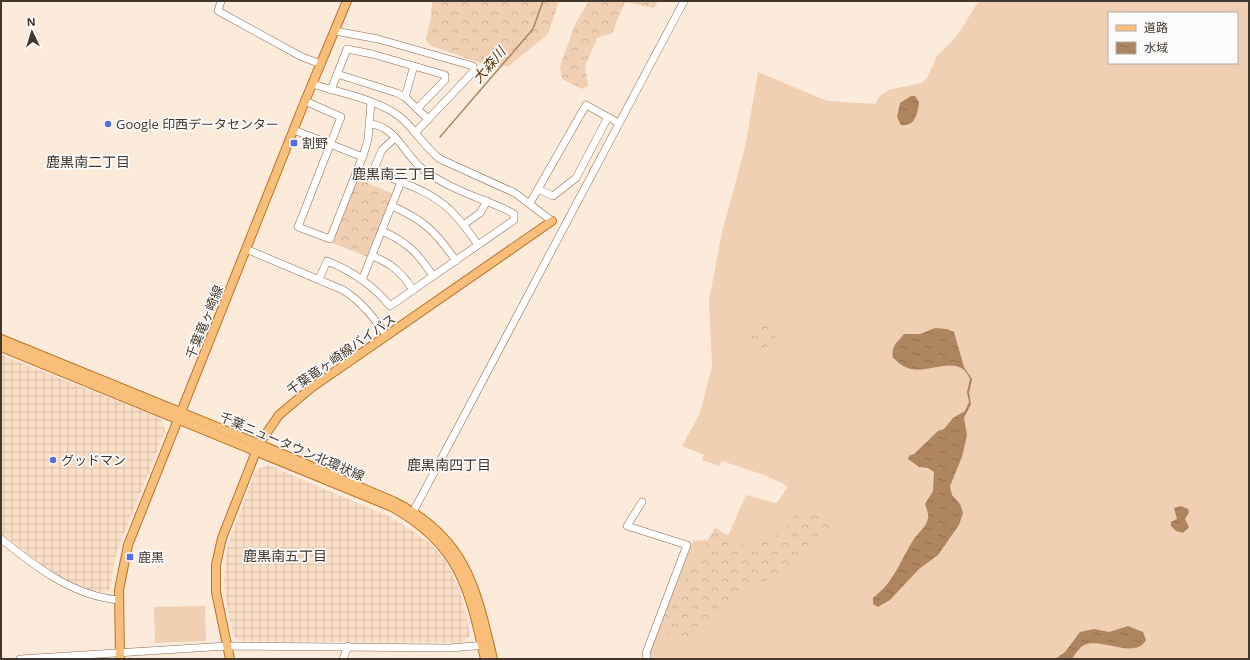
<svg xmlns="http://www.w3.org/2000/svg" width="1250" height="660" font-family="'Open Sans','Noto Sans JP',sans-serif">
<defs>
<pattern id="industrial-grid" width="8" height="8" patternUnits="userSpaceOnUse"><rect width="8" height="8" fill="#fbdfc7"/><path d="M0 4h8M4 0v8" fill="none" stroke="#d8c0ab"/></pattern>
<pattern id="forest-crowns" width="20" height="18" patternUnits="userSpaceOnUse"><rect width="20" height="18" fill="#f1cfb2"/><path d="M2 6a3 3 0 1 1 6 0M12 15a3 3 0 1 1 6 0" fill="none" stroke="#d0b299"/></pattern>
<pattern id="water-ripples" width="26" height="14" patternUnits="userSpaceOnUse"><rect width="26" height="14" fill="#af855f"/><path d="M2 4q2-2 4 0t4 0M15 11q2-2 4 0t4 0" fill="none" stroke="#906e4f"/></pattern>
</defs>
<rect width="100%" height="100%" fill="#fceadb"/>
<g fill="url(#industrial-grid)">
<polygon points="1,355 161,418 165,431 116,554 110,590 105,593 79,587 58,577 1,533"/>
<polygon points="268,465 393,518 430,543 445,560 457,584 465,609 470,635 462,643 239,641 233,635 225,594 224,580 226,555 229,542 256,470"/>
</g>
<g fill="#f1cfb2" fill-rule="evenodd">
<path d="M979,1H1249V659H651L650,651L693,541L727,538L746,495L777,503L788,486L767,476L722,461L719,466L702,460L704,455L682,446L700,413L712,367L709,300L722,232L745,148L758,72L827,101L876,104L879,97L888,90L922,83L927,78L937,56L956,37ZM1109,13H1237V63H1109Z"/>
<polygon points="205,606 206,641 155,643 154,607"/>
</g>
<g fill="url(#forest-crowns)">
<polygon points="432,1 559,1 548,34 509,66 492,67 429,45 426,38 431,18"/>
<polygon points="589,1 658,1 654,8 625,2 612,33 597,38 585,66 588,86 582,89 562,79 560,67 575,24"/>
<polygon points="357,179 394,194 368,257 332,243"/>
<path d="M766,326L778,334L760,356C751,347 750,342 753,330Z"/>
<polygon points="811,508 828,513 831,522 825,541 805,559 756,586 723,610 702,631 687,639 670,638 660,626 667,610 715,528 755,550 766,536 782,534 794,516"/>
</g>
<g fill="url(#water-ripples)">
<path d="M911,96H915L919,102C918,113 915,127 901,125L897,117L900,103Z"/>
<path d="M935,328L947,329L954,332L964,367L972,379L969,393L971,404L964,418L967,435L962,457L950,486L952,495L960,504L963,513L959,525L938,555L919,569L890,600L878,607L873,604V598C893,583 900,562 912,542C917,533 925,529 928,519C929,514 926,508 925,504L933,491L934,472L928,468L919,467L908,459L909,456L914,454L938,431L944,429L953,418L965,411L969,402L967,392L970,379C960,353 931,373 912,369C904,368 899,363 893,358C891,345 897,343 904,334H920Z"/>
<polygon points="1181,506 1188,509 1189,512 1185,519 1189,527 1183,533 1176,531 1171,526 1171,522 1177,519 1174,508"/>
<path d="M1128,626L1143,632L1146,640C1135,660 1101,637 1084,645C1079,648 1075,654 1072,659H1055L1065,652L1080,632L1094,629L1109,632Z"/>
</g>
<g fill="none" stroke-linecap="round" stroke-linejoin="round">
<polyline stroke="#af855f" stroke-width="1.5" points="440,137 533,29 543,1"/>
<defs>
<g id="minor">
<polyline points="221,1 218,11 302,57 321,64"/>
<polyline points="335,31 378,39 473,66 474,71 415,133"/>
<polyline points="337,74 397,93 405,97 428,119"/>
<path d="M313,84C339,93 377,99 400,117C415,129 424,147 440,159L515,193L552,221"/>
<polyline points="331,90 347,49 372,54 445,75 445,80 417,109"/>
<polyline points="405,97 414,66"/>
<polyline points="305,101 341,117 298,227 330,239 364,153 368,139 371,103"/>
<polyline points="294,130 363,157"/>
<path d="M395,138L382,150L373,171C400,182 430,190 451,211C461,221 470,233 478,245"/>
<polyline points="538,189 553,196 576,178 608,117"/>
<polyline points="530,203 586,105 619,123"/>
<path d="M392,206C424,220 436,232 456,261"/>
<polyline points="463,225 480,213 487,201"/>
<path d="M382,231C407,242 418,253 433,276"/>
<path d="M246,249L343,290C362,302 374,318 387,336"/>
<path d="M372,256C391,263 402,273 413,290"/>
<path d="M319,279L327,261C352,271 373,285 390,306L514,220V214L505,209C479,198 440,185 419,166C403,151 394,125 369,124"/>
<polyline points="362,280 401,182"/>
<polyline points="642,502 627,526 687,545 646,653 647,659"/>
<polyline points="413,512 684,1"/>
<path d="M1,539C36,567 73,596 119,600"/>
<polyline points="20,659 227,646 449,648 487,645"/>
<polyline points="343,659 348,646"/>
</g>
<g id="major">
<path d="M1,339L259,444L393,501C466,537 476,587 493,659"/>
<path d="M1,347L392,507C460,545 469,588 485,659"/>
<polyline points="120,659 119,590 128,545 305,101 347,1"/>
<polyline points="230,659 216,592 216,565 222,538 259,444 279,415 311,388 552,221"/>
</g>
</defs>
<use href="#minor" stroke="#846b55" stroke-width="8"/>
<use href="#major" stroke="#b77326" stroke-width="10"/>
<use href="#minor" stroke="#fff" stroke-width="7"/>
<use href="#major" stroke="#fabe7b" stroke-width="8"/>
</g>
<g fill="#576ce2" stroke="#fbfbfb" stroke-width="1.5">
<circle cx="108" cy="124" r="4"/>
<rect x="290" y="139" width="8" height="8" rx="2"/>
<circle cx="53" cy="460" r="4"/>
<rect x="126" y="553" width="8" height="8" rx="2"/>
</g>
<g text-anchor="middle" stroke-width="3.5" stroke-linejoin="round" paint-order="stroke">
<g font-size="13" fill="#42372d" stroke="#fbfbfb" text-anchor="start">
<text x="116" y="129">Google 印西データセンター</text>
<text x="302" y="148">割野</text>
<text x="61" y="465">グッドマン</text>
<text x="138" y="562">鹿黒</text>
</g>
<g font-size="13" fill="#42372d" stroke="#fbfbfb">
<text transform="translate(204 322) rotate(-68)" y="5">千葉竜ヶ崎線</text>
<text transform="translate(341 354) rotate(-35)" y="5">千葉竜ヶ崎線バイパス</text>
<text transform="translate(292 446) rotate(23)" y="5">千葉ニュータウン北環状線</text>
</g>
<g font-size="14" font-style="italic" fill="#603505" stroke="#fbfbfb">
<text transform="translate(489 65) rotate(-49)" y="5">大森川</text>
</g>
<g font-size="14" fill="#42372d" stroke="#fbfbfb">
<text x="88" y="167">鹿黒南二丁目</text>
<text x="394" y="179">鹿黒南三丁目</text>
<text x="449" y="470">鹿黒南四丁目</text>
<text x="285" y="561">鹿黒南五丁目</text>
</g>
</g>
<rect width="1250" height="660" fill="none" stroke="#42372d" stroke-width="4"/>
<rect x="1108" y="12" width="130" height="52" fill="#fbfbfb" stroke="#b1ada9"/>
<rect x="1116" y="25" width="20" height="6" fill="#fabe7b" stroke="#b1ada9"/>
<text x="1144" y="32" font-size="12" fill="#42372d">道路</text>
<rect x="1116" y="42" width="20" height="12" fill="url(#water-ripples)" stroke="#b1ada9"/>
<text x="1144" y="52" font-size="12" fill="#42372d">水域</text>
<g transform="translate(32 32) rotate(356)" stroke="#fbfbfb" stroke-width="3" paint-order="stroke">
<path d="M0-3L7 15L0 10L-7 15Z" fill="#42372d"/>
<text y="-6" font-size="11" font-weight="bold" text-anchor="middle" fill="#42372d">N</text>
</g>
</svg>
